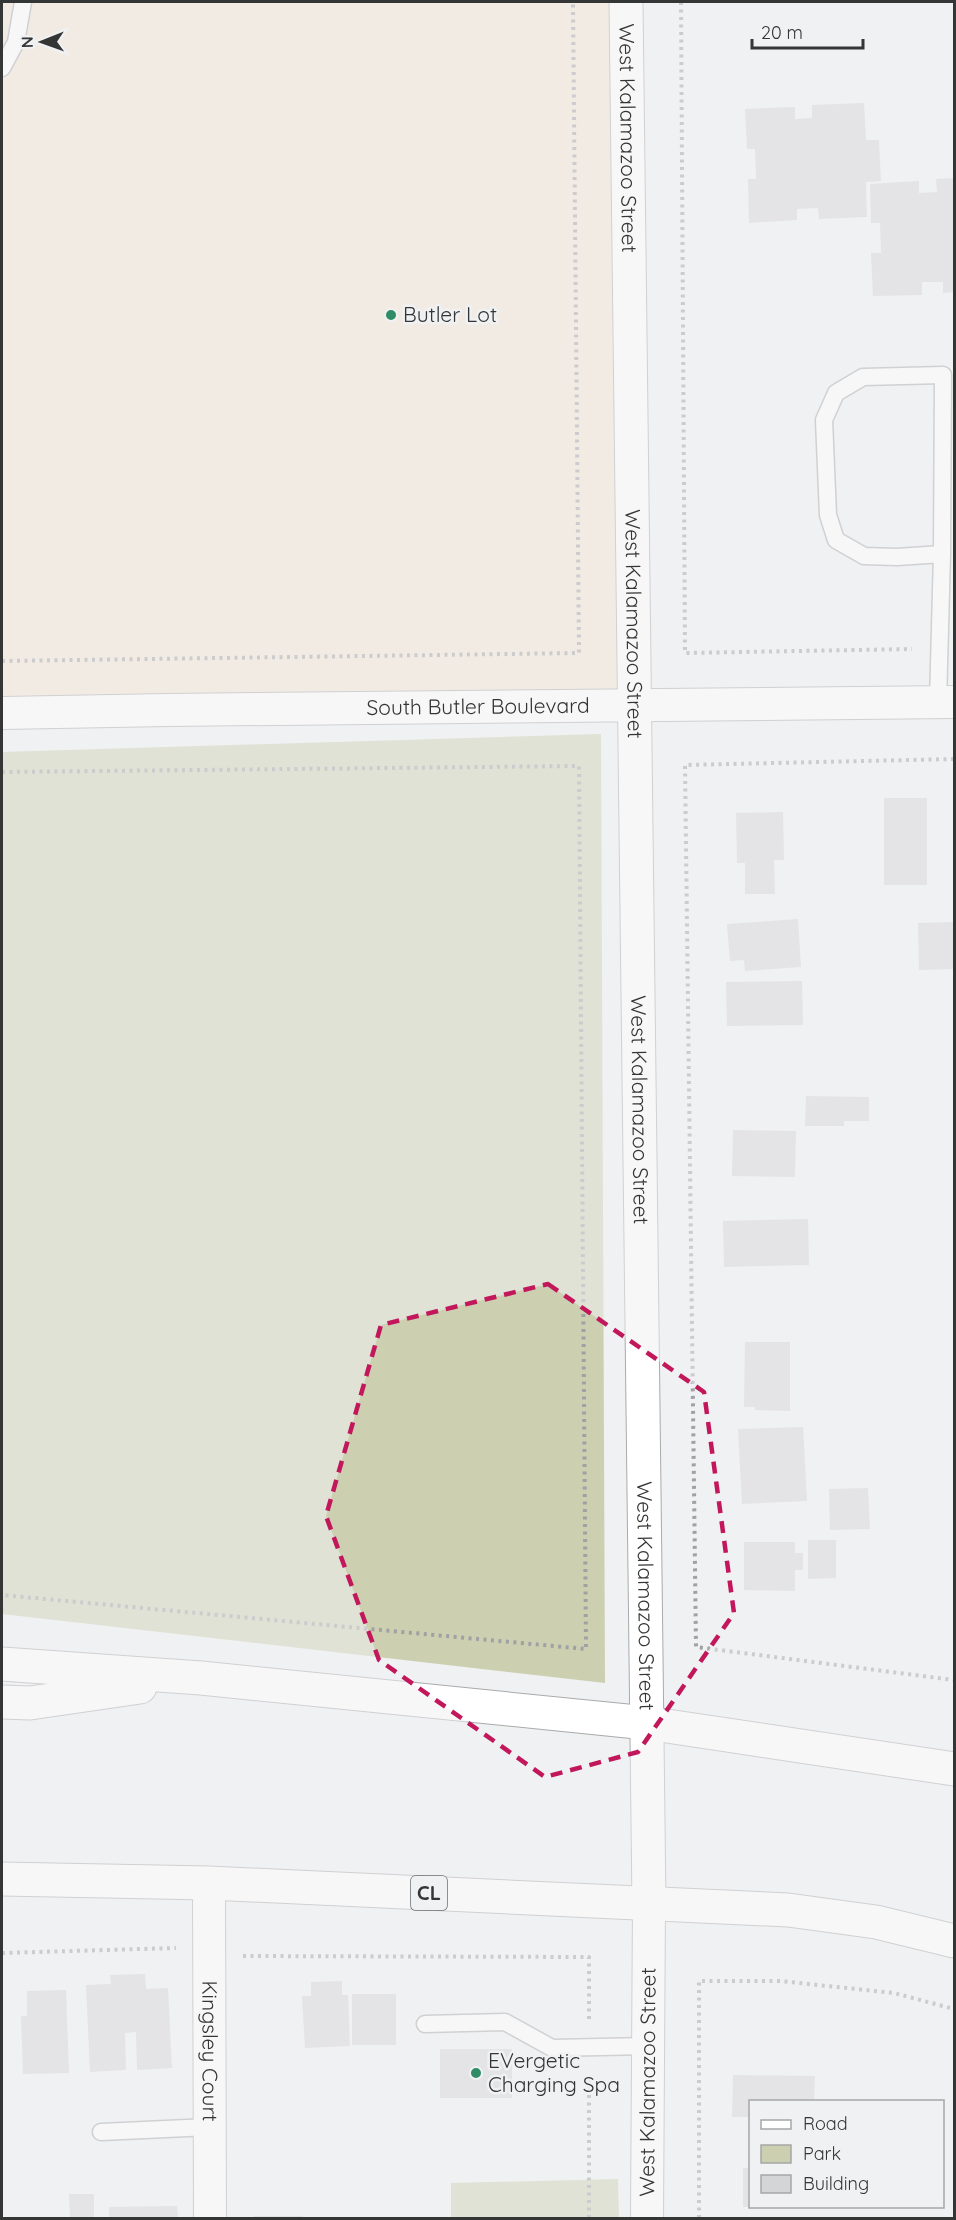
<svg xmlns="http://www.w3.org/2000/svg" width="956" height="2220" font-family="Quicksand,sans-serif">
<rect width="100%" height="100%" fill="#f0f1f3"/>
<polygon fill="#f4e5d2" points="2,2 631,2 633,706 2,715"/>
<g fill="#ccd0b1">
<polygon points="601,734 605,1683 2,1614 2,752"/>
<polygon points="618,2179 619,2218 451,2218 451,2183"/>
</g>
<g fill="#d4d5d7">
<polygon points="864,103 866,140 879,140 881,181 866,182 867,217 819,219 818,208 797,209 797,220 749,223 748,179 756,179 755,149 747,149 745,109 795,107 795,119 812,118 812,105"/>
<polygon points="954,178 954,292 943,293 943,282 922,282 922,295 873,296 871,253 881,253 880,223 871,223 870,184 919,181 919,193 937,192 936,179"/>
<rect x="884" y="798" width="43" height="87"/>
<polygon points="783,812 784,860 774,860 775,894 745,894 745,863 737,863 736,813"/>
<polygon points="798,919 801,967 745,971 744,960 730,961 727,924"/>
<polygon points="954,922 954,969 919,970 918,923"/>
<polygon points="802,981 803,1025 727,1026 726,982"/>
<polygon points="806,1096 869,1097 869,1121 844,1121 844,1126 805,1126"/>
<polygon points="733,1130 796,1131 795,1177 732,1176"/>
<polygon points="808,1219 809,1265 724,1267 723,1221"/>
<polygon points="745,1342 790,1342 790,1411 755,1410 755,1407 744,1407"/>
<polygon points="803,1427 807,1501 742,1504 738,1429"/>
<polygon points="868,1488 870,1529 830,1530 829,1489"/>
<polygon points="808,1540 836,1540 836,1578 808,1579"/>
<polygon points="744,1542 795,1542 795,1553 803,1553 803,1570 795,1570 795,1591 744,1590"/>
<polygon points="145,1974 146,1989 168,1988 172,2068 137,2070 136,2032 125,2033 126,2070 90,2072 86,1985 111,1984 110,1975"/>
<polygon points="342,1981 342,1995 348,1995 350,2046 305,2048 302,1996 311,1996 311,1982"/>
<polygon points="66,1990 69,2073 23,2074 21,2016 27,2016 27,1991"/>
<rect x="352" y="1994" width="44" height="51"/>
<rect x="440" y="2049" width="72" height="49"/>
<polygon points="733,2075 815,2076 814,2102 750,2102 750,2117 732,2117"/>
<rect x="743" y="2168" width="7" height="39"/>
<polygon points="69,2194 94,2194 94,2218 70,2218"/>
<polygon points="177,2206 178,2218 109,2218 109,2207"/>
<rect x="254" y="2216" width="49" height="2"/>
</g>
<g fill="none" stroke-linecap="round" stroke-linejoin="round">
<defs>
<g id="service">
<polyline points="2,68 16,42 23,2"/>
<polyline points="938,702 942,554 897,557 864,556 836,540 828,515 824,420 836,393 863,377 943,375 942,554"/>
<polyline points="425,2024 505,2022 552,2048 648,2046"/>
<polyline points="101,2132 209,2127"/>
</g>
<g id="minor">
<path id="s1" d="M2,713L168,710L954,702"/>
<path id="s2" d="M209,1883L210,2218"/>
<path id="s3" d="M647,2218L649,1904"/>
</g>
<g id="tertiary">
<path id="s4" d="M626,2L649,1904"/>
</g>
<g id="primary">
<polyline points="2,1664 201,1678 647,1723 954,1769"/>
<polyline points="2,1702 30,1703 140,1687"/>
<polyline points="2,1879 209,1883 788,1910 876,1922 954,1941"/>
</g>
</defs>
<use href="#service" stroke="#a9aaab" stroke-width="19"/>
<use href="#minor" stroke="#a9aaab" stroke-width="34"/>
<use href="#tertiary" stroke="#a9aaab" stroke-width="35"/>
<use href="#primary" stroke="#a9aaab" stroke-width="35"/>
<g stroke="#a0a1a2" stroke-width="4" stroke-dasharray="3 4.5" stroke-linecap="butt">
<polyline points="681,2 685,653 912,649"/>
<polyline points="2,661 579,653 573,2"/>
<polyline points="954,759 685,765 696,1647 954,1680"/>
<polyline points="2,772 579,766 586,1649 2,1595"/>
<polyline points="2,1953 176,1948"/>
<polyline points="243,1956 589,1957 589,2020"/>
<polyline points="589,2218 589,2075"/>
<polyline points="699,2218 699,1981 780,1981 894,1993 954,2009"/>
</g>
<use href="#service" stroke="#fff" stroke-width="16"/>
<use href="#minor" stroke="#fff" stroke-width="32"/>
<use href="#tertiary" stroke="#fff" stroke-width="33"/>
<use href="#primary" stroke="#fff" stroke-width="33"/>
</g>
<path d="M0 0H956V2220H0ZM548,1284L704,1392L734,1613L638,1752L545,1777L379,1660L326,1516L381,1325Z" fill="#f0f1f3" fill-opacity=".55" fill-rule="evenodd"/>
<path fill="none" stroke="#c2185b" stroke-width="4.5" stroke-dasharray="12 8" stroke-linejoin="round" d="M548,1284L704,1392L734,1613L638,1752L545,1777L379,1660L326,1516L381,1325Z"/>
<g fill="#2f8d65" stroke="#f0f1f3" stroke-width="2">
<circle cx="391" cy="315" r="6"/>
<circle cx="476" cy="2073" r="6"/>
</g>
<g text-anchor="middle" stroke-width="5" stroke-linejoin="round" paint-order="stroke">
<rect fill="#f0f1f3" stroke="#6c6d6e" stroke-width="1.5" x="411" y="1876" width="36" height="34" rx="4.5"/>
<g font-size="20" font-weight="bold" fill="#343535">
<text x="429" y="1900">CL</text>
</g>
<g font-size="21" fill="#343535" stroke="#f0f1f3">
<text dy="7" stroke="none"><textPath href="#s4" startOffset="136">West Kalamazoo Street</textPath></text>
<text dy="7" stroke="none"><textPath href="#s4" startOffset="622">West Kalamazoo Street</textPath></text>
<text dy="7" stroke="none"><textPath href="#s1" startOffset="476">South Butler Boulevard</textPath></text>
<text dy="7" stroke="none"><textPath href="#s4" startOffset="1108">West Kalamazoo Street</textPath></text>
<text dy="7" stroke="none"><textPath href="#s4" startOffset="1594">West Kalamazoo Street</textPath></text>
<text dy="7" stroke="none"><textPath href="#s2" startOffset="168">Kingsley Court</textPath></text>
<text dy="7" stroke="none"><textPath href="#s3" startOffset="136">West Kalamazoo Street</textPath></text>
</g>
<g font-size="21" fill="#343535" stroke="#f0f1f3" text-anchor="start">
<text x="403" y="322">Butler Lot</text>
<text x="488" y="2068">EVergetic<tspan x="488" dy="24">Charging Spa</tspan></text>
</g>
</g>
<rect width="956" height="2220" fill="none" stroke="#343535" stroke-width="6"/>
<rect x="749" y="2100" width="195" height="108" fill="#f0f1f3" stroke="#a5a6a7" stroke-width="1.5"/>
<rect x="761" y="2120" width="30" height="9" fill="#ffffff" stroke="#a5a6a7" stroke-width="1.5"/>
<text x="803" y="2130" font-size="18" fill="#343535">Road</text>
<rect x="761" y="2145" width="30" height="18" fill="#ccd0b1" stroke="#a5a6a7" stroke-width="1.5"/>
<text x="803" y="2160" font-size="18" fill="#343535">Park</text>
<rect x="761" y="2175" width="30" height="18" fill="#d4d5d7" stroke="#a5a6a7" stroke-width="1.5"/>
<text x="803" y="2190" font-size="18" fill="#343535">Building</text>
<g transform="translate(42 42) rotate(269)" stroke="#f0f1f3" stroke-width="4.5" paint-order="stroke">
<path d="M0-4.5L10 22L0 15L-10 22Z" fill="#343535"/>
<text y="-9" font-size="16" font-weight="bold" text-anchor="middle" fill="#343535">N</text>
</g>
<path d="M752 39v9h111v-9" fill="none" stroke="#343535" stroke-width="3"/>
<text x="761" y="39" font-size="18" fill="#343535" stroke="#f0f1f3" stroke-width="4.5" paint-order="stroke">20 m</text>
</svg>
